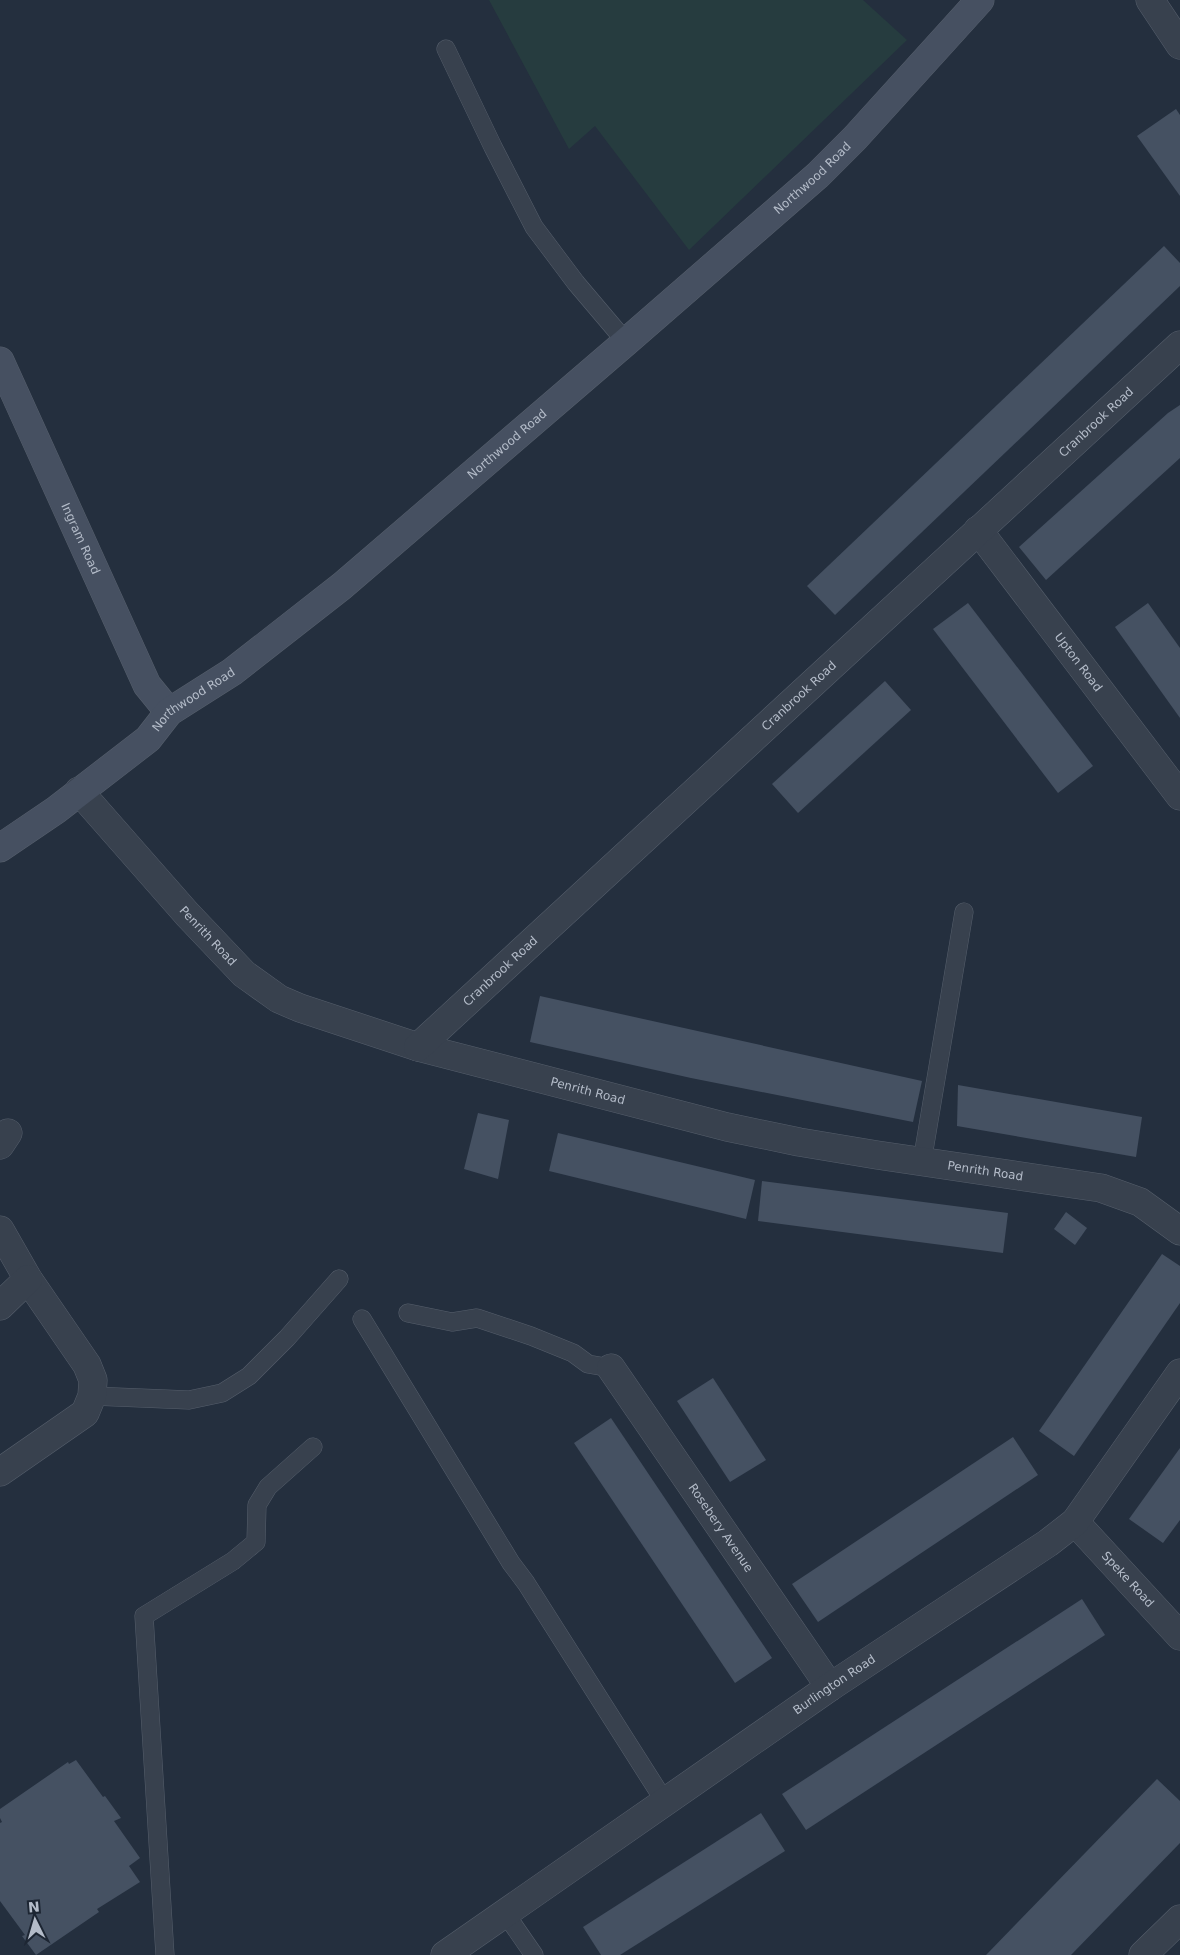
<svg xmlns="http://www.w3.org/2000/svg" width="1180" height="1955" font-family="'DejaVu Sans',sans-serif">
<rect width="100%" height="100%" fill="#242f3e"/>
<polygon fill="#263c3f" points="489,0 863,0 907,40 689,250 595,126 569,149"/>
<g fill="#455162">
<polygon points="1176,109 1180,115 1180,196 1137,136"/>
<polygon points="1164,246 1180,263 1180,286 835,615 807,586"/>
<polygon points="1180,405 1180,458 1046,580 1019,547 1168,413"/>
<polygon points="968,603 1093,766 1058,793 933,629"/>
<polygon points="1148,603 1180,648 1180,718 1115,627"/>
<polygon points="885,681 911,710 798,813 772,784"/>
<polygon points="540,996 922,1081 913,1122 691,1078 530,1042"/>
<polygon points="958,1085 1142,1117 1136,1157 957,1126"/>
<polygon points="478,1113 509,1120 498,1179 464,1169"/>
<polygon points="558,1133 755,1180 746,1219 549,1171"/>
<polygon points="762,1181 1008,1213 1003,1253 758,1221"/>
<polygon points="1066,1212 1087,1228 1075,1245 1054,1229"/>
<polygon points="1162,1254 1180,1266 1180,1303 1074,1456 1039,1431"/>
<polygon points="713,1378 766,1460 730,1482 677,1401"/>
<polygon points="611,1418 772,1658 735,1683 574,1443"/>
<polygon points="1013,1437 1038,1475 818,1622 792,1584"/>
<polygon points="1180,1448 1180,1520 1163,1543 1129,1519"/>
<polygon points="1082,1599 1105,1635 806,1830 782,1794"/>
<polygon points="76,1760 103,1797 105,1796 121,1818 114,1821 140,1858 129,1866 140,1882 97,1909 99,1912 36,1955 22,1936 25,1935 0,1901 0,1823 2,1822 0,1818 0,1809 68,1762 69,1764"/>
<polygon points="1157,1779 1180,1801 1180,1843 1071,1955 986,1955"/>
<polygon points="761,1813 785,1851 620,1955 601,1955 583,1927"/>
</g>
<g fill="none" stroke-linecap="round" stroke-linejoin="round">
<defs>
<g id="lane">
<polyline points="446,49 493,147 534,227 576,283 626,342"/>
<polyline points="922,1162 964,912"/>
<polyline points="408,1313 452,1322 477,1318 531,1336 573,1353 588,1364 611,1368"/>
<polyline points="362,1319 511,1563 526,1583 665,1802"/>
<polyline points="92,1396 189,1400 222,1393 249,1376 287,1338 339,1279"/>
<polyline points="505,1913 534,1955"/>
<polyline points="165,1955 144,1616 233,1561 256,1542 257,1505 268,1487 313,1447"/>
</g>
<g id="street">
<polyline points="1150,0 1180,45"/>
<path id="s1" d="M978,530L1180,796"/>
<path id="s2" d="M79,791L187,914L244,974L279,999L300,1008L418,1047L727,1127L799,1142L877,1155L1101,1188L1140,1202L1180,1231"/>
<path id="s3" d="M418,1047L1180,345"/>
<polyline points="0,1145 8,1133"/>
<polyline points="0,1230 28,1279 87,1365 93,1380 92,1396 85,1413 0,1472"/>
<polyline points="0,1306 28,1279"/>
<path id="s4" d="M611,1368L830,1687"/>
<path id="s5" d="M1075,1522L1180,1636"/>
<path id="s6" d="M445,1955L830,1687L1048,1543L1075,1522L1180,1373"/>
<polyline points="1143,1955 1180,1919"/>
</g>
<g id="secondary">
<path id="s7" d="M0,361L147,685L169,712"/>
<path id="s8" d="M0,848L56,810L148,739L169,712L232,672L342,586L626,342L818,175L855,138L980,0"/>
</g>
</defs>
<use href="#lane" stroke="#565f6c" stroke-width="19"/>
<use href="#street" stroke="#565f6c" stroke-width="29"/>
<use href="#secondary" stroke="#565f6c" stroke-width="29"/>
<use href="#lane" stroke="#38414e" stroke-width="18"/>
<use href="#street" stroke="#38414e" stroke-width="28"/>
<use href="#secondary" stroke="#465061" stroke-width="28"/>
</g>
<g text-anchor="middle" stroke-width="5" stroke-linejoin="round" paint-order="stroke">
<g font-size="12" fill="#b4bcc9" stroke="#1d2633">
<text dy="4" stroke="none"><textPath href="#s8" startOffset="1055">Northwood Road</textPath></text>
<text dy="4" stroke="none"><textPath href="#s3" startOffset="922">Cranbrook Road</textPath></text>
<text dy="4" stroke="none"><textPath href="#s8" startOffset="650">Northwood Road</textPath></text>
<text dy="4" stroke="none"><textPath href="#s7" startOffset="195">Ingram Road</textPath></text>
<text dy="4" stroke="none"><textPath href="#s1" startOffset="166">Upton Road</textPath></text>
<text dy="4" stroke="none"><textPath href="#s3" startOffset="518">Cranbrook Road</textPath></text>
<text dy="4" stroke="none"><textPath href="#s8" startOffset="245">Northwood Road</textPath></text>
<text dy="4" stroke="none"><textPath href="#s2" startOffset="194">Penrith Road</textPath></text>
<text dy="4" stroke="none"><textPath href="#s3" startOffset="112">Cranbrook Road</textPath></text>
<text dy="4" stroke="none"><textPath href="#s2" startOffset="612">Penrith Road</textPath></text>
<text dy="4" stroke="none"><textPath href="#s2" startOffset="1018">Penrith Road</textPath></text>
<text dy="4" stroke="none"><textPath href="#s4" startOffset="194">Rosebery Avenue</textPath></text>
<text dy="4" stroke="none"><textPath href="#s5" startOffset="78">Speke Road</textPath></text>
<text dy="4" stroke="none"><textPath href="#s6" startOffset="474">Burlington Road</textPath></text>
</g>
</g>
<g transform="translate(35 1920) rotate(355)" stroke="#1d2633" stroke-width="4" paint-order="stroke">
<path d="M0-4L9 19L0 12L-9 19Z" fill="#b4bcc9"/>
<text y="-8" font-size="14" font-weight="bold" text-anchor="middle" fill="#b4bcc9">N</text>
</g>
</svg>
